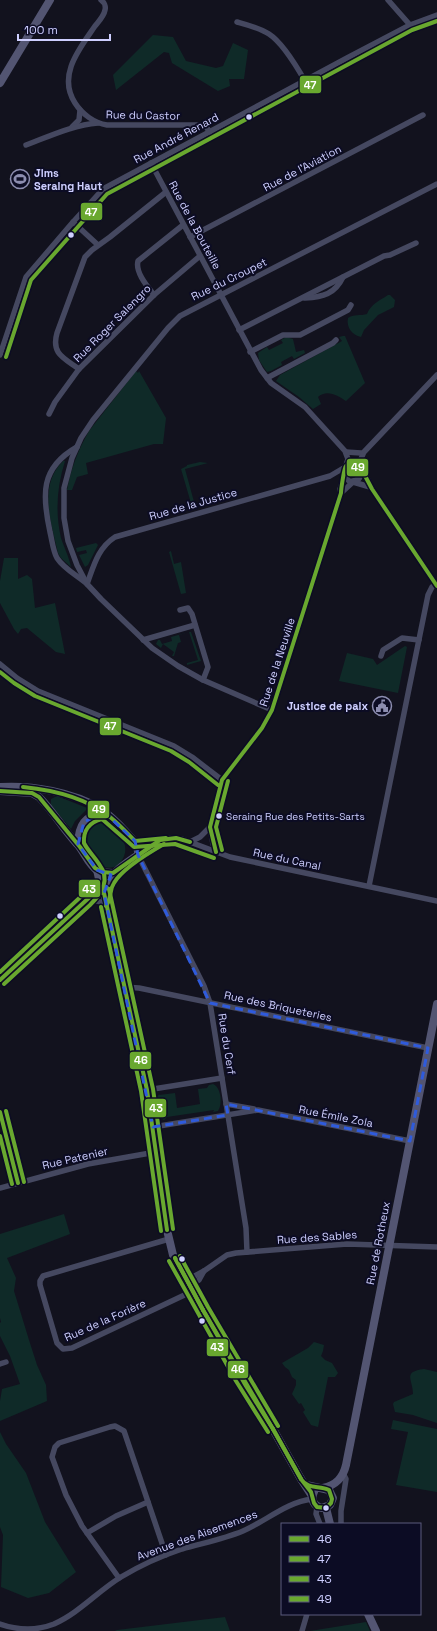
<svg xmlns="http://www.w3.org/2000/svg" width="437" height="1631" font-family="'Space Grotesk',sans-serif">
<rect width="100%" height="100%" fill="#12121e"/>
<g fill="#0f2a28">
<polygon points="153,35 173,37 186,61 216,68 223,66 233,43 248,50 244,79 229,79 230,86 218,91 172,63 169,53 164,52 116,90 113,75"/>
<path d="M388,295H390L395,300L394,307L378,315L364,330L361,337C352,335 346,327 348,318C353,314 361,316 367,314C371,304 379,301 388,295Z"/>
<path d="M343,336H345L365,383L346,401C338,395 326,389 318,397L321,404L313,409L299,397L276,381L280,375L342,341L339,337Z"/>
<polygon points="286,337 293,339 296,352 304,350 305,353 294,359 292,356 281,362 282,365 271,371 267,372 259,360 258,353 267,347 269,350 283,343 281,340"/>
<path d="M136,371L138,373L139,371L166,418L163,444H154L86,463L88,474L77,477L72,490H67C71,469 78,450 89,431Z"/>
<path d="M63,461H65C57,486 55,512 61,538C64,547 69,557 71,567L61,558L58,553C51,522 38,486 63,461Z"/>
<polygon points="200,462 208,463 185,469 196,509 193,510 181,469 187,466 187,465"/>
<polygon points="96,543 98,545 88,565 85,567 79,555 87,553 86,550 77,552 76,548"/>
<polygon points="171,551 174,564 181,562 186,593 181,594 169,552"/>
<polygon points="4,558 18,558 18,579 27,575 32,579 35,608 55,603 65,654 56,652 27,628 21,629 18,634 14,629 0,603 0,581"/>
<polygon points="189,632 179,635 181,642 178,643 174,656 172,656 174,652 163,644 161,648 156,644 158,640 160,640 162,644 172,641 171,637 189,632 191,632 201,661 187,665 187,663 198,660"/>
<polygon points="405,646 407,647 398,693 339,681 347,653 373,659 377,665"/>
<polygon points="57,796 87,808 86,810 75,821 71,829 51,805 51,799"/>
<path d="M96,818C99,818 102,817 105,818C112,821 120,835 124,842C126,848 126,854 122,860C105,887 60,836 96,818Z"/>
<path d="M213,1084C221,1087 223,1104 218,1111L213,1112L214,1110L167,1117L164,1120L158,1117L155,1098L161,1093L159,1095L175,1093L177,1108L200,1104L198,1089L207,1088L209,1085Z"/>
<polygon points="64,1214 70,1234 7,1258 16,1278 14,1291 29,1340 37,1365 46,1385 47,1401 0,1421 0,1401 2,1389 20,1384 10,1356 0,1336 0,1323 1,1322 0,1318 0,1234"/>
<polygon points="314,1342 324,1345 323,1351 321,1356 325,1360 332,1363 338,1373 335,1377 328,1377 318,1427 311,1425 303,1412 305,1410 301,1403 299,1404 292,1394 296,1385 296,1380 292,1377 289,1370 285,1367 282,1363 308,1348"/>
<path d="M424,1369L437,1372V1423L413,1415L395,1412L393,1404L394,1402L413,1394C413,1379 402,1372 424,1369Z"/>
<polygon points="393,1420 437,1429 437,1492 396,1485 408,1432 391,1429"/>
<polygon points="0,1432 6,1444 26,1473 45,1522 76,1572 49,1593 28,1598 1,1587 3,1535 0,1527"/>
<polygon points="225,1617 230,1631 115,1631 117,1630"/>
<polygon points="366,1622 370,1631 310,1631"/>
</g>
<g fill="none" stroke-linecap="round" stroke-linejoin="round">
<g stroke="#454860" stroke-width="5.5">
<path d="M101,0C104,2 106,6 105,10C104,16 99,21 95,26C80,48 57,75 75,103C82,114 94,123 107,125H198L206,127L210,132"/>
<polyline points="388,0 410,25"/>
<path d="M237,22C248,25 260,28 269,34C283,43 297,67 305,81"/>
<polyline points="72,127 79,120 80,110"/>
<path d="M26,145C50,136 73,125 98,123"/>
<polyline points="151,163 261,370 271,383 305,407 345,451 348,459 346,465"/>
<polyline points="73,222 98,245"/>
<polyline points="190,237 423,115"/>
<path d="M154,295C147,286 135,272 138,261L183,225"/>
<path d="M305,298C323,297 335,294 343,277"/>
<polyline points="239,330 384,256 390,255 416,243"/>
<polyline points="250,352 283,335 300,335 348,310 351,305"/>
<polyline points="0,355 26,277 73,222 103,189 347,58 410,25 437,15"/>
<path d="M79,369C64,358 51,354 57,333L85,257L92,250L110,237L166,192"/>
<polyline points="267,378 333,343 336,340"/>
<polyline points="49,414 55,402 79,369 154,295 200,256"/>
<path d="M77,447C40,468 42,495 50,532C52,540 53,551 57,558C64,569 78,576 87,584C94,565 98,548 115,537L330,476L352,463C363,465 368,481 372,489L437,586"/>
<polyline points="346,452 361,453"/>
<polyline points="361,468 360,461 364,452 437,375"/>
<path d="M344,475L349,481C357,482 361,478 362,471"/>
<polyline points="341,493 353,482 370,487"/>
<polyline points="180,610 188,608 192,614 208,667 203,680"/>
<polyline points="143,640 195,625"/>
<polyline points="381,656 383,650 402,638 419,640"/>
<polyline points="0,664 17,678 38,691 174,746 192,757 222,780"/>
<polyline points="272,710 203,680 178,666 152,648 101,599 87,584 77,565 68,541 64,518 64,488 72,458 81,438 93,420 168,328 180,316 437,184"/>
<polyline points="160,840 138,855 204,986 210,1003 246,1228 247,1252"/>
<polyline points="135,841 171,838 182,839 230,857 437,901"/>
<polyline points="190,842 200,837 210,827"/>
<polyline points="216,852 213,844 210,827 222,780 262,728 272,710 341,493 340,489 344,477"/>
<polyline points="369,886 428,595 432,587 436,584"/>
<polyline points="86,901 98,901 107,906"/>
<polyline points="0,980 90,897 96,890 99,881"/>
<polyline points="124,987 139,988 428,1048"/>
<polyline points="147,1090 222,1078"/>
<polyline points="226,1104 254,1109"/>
<polyline points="0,1112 18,1183"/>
<polyline points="153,1127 258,1110 410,1141"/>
<polyline points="0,1188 88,1164 156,1152"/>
<polyline points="169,1239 43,1276 40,1281 40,1285 57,1343 63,1349 72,1348 193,1291"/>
<polyline points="187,1280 204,1271 227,1255 236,1253 347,1244 437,1247"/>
<polyline points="190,1286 199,1280 204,1271"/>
<polyline points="0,1364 6,1362"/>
<polyline points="317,1507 316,1514 320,1524"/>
<polyline points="341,1524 341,1511 346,1479 344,1475"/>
<polyline points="87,1533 116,1516 148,1502"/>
<polyline points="119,1578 82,1526 66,1495 52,1457 55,1447 59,1443 110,1427 115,1426 124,1431 166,1555"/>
<path d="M0,1624C17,1630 36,1631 54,1624C79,1613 98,1591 121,1577C141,1565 161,1556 182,1549C203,1543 224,1539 243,1531C266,1521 287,1502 312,1499"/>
<polyline points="302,1631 307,1614"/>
</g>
<g stroke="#535572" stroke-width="8">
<polyline points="0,83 50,0"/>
<path d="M0,787C32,785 73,792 101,809C109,815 117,822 124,830C131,838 139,843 138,855C122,866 109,873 104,893"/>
<path d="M0,791L32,793L39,797C53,811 63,829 77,844C84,851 88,865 98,871C103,873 108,873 113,873"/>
<path d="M78,844C79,824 84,817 104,812"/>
<polyline points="97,870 101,888 104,893 147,1090 167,1230 173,1255 208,1319 269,1422 301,1479 312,1496"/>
<path d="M306,1485L329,1490L333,1498L330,1505L322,1508C314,1506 310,1500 314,1492"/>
<path d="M323,1488C336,1485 343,1478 346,1465L437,1004"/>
<polyline points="326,1508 330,1524"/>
<polyline points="368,1614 376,1631"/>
</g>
<defs>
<g id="bus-1">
<polyline points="104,893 147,1090 167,1230"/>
<polyline points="0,980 93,894 97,892 104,893"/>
<polyline points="0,1112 18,1183"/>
<polyline points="175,1258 203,1310"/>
<polyline points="175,1258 203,1310"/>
<polyline points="203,1310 273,1429"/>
<polyline points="203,1310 246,1386 273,1429"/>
<polyline points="273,1429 301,1479"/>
<polyline points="273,1429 301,1479"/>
<path d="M301,1479C308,1490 319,1485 329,1490L332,1499L331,1503L326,1508L317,1507L314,1503L311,1492Z"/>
</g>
<g id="bus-2">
<polyline points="6,357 31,280 107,194 412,30 437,21"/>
<polyline points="0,672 14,683 35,696 171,751 189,762 218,785"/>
<polyline points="222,850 216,827 228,781"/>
<path d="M106,906C113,896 108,892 114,883C122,869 150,852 164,844"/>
<path d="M4,984L90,905C102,893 111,880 99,864C94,856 88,851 84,843C83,830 90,822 102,819L134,847L175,844L214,858"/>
<polyline points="0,1136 12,1184"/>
</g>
<g id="bus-3">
<polyline points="101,907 141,1091 161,1231"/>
<path d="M0,972L89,889C96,886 103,885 109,889L153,1089L173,1229"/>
<polyline points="6,1111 24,1182"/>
<polyline points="180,1256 208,1307 278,1426"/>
<polyline points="169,1261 236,1381 268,1432"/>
</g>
<g id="bus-4">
<path d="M23,787C54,790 85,797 110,817C119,824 127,833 135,841L166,838"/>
<polyline points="0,791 32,793 39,797 80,847 95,868 102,872 113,873 160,840 176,838 190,842"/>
<path d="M216,852L210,827L222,780L262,728L272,710L341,493C341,490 344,468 346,466C347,464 350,464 352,463L362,470L372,489L437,586"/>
</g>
</defs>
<use href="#bus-1" stroke="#0c0c24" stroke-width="7"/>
<use href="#bus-2" stroke="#0c0c24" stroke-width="7"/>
<use href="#bus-3" stroke="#0c0c24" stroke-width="7"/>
<use href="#bus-4" stroke="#0c0c24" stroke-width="7"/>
<use href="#bus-1" stroke="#69a82f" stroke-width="4"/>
<use href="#bus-2" stroke="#69a82f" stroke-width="4"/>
<use href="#bus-3" stroke="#69a82f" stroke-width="4"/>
<use href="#bus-4" stroke="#69a82f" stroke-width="4"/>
</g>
<path fill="none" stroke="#2f5bdc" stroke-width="3" stroke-dasharray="8 5" stroke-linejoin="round" d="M104,812L135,841L138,855L210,1003L428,1048L410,1141L226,1104L228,1115L153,1127L104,893L111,875L97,870L78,844L84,822Z"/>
<defs>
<symbol id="stadium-ring" viewBox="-11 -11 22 22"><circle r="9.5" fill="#0c0c24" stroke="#8c8db0" stroke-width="1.5"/><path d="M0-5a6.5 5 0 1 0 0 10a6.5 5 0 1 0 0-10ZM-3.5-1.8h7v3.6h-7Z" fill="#8c8db0"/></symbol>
<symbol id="civic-ring" viewBox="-11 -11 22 22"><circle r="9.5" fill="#0c0c24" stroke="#8c8db0" stroke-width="1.5"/><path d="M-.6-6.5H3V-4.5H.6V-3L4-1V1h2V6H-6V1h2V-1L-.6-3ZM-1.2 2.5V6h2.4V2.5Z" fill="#8c8db0"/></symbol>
</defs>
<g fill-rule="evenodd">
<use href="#stadium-ring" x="9" y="168" width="22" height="22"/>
<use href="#civic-ring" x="371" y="695" width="22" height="22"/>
</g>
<g fill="#cecfff" stroke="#0c0c24" stroke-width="1.5">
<circle cx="249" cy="117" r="3.5"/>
<circle cx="71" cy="235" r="3.5"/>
<circle cx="219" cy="816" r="3.5"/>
<circle cx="60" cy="916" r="3.5"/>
<circle cx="182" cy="1259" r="3.5"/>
<circle cx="202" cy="1321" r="3.5"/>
<circle cx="326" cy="1508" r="3.5"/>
</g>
<g text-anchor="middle" stroke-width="4" stroke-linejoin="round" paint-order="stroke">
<g font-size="10" fill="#cecfff" stroke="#0c0c24" text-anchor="start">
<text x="226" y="820">Seraing Rue des Petits-Sarts</text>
</g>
<g font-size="11" fill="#cecfff" stroke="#0c0c24">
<text transform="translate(143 115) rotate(1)" y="4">Rue du Castor</text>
<text transform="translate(176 138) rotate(-28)" y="4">Rue André Renard</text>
<text transform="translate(302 168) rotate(-28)" y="4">Rue de l'Aviation</text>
<text transform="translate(195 225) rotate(62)" y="4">Rue de la Bouteille</text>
<text transform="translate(229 279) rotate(-26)" y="4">Rue du Croupet</text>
<text transform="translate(112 323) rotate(-45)" y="4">Rue Roger Salengro</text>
<text transform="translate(193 504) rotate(-16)" y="4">Rue de la Justice</text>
<text transform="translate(277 662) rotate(-72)" y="4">Rue de la Neuville</text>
<text transform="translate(287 859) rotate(12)" y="4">Rue du Canal</text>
<text transform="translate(278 1006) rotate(12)" y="4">Rue des Briqueteries</text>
<text transform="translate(227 1044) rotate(81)" y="4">Rue du Cerf</text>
<text transform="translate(336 1116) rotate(11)" y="4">Rue Émile Zola</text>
<text transform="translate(75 1158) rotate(-13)" y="4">Rue Patenier</text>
<text transform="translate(317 1237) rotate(-4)" y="4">Rue des Sables</text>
<text transform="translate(378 1243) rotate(-79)" y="4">Rue de Rotheux</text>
<text transform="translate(105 1320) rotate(-24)" y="4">Rue de la Forière</text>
<text transform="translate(197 1535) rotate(-20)" y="4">Avenue des Aisemences</text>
</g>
<g font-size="11" font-weight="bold" fill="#cecfff" stroke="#0c0c24" text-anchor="start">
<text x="34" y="177">Jims<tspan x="34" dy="13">Seraing Haut</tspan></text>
<text x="368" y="710" text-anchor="end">Justice de paix</text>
</g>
</g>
<g stroke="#0c0c24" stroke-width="1.5">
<rect x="299" y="75" width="23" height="19" rx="4" fill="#69a82f"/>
<rect x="80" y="202" width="23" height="19" rx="4" fill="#69a82f"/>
<rect x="346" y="458" width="23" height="19" rx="4" fill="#69a82f"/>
<rect x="99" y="717" width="23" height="19" rx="4" fill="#69a82f"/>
<rect x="87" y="800" width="23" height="19" rx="4" fill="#69a82f"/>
<rect x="78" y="879" width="23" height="19" rx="4" fill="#69a82f"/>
<rect x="129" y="1051" width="23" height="19" rx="4" fill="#69a82f"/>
<rect x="144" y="1098" width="23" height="20" rx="4" fill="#69a82f"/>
<rect x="206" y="1338" width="23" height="19" rx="4" fill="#69a82f"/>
<rect x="227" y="1360" width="22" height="19" rx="4" fill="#69a82f"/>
</g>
<g font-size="11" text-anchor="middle" font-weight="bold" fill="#fff">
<text x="310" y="89">47</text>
<text x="91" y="216">47</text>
<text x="358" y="471">49</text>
<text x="110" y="730">47</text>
<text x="99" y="813">49</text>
<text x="89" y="893">43</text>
<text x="141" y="1064">46</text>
<text x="156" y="1112">43</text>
<text x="217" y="1351">43</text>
<text x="238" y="1373">46</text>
</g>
<rect x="281" y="1523" width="140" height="92" fill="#0c0c24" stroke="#5a5a7c"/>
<rect x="289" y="1536" width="20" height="6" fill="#69a82f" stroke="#5a5a7c"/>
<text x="317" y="1543" font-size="12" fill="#cecfff">46</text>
<rect x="289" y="1556" width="20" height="6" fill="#69a82f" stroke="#5a5a7c"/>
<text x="317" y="1563" font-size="12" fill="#cecfff">47</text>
<rect x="289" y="1576" width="20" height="6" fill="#69a82f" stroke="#5a5a7c"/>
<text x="317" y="1583" font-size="12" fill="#cecfff">43</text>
<rect x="289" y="1596" width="20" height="6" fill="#69a82f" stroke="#5a5a7c"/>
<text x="317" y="1603" font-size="12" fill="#cecfff">49</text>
<path d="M18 34v6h92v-6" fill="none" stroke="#cecfff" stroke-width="2"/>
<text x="24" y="34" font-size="12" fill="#cecfff" stroke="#0c0c24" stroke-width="3" paint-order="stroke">100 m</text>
</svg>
